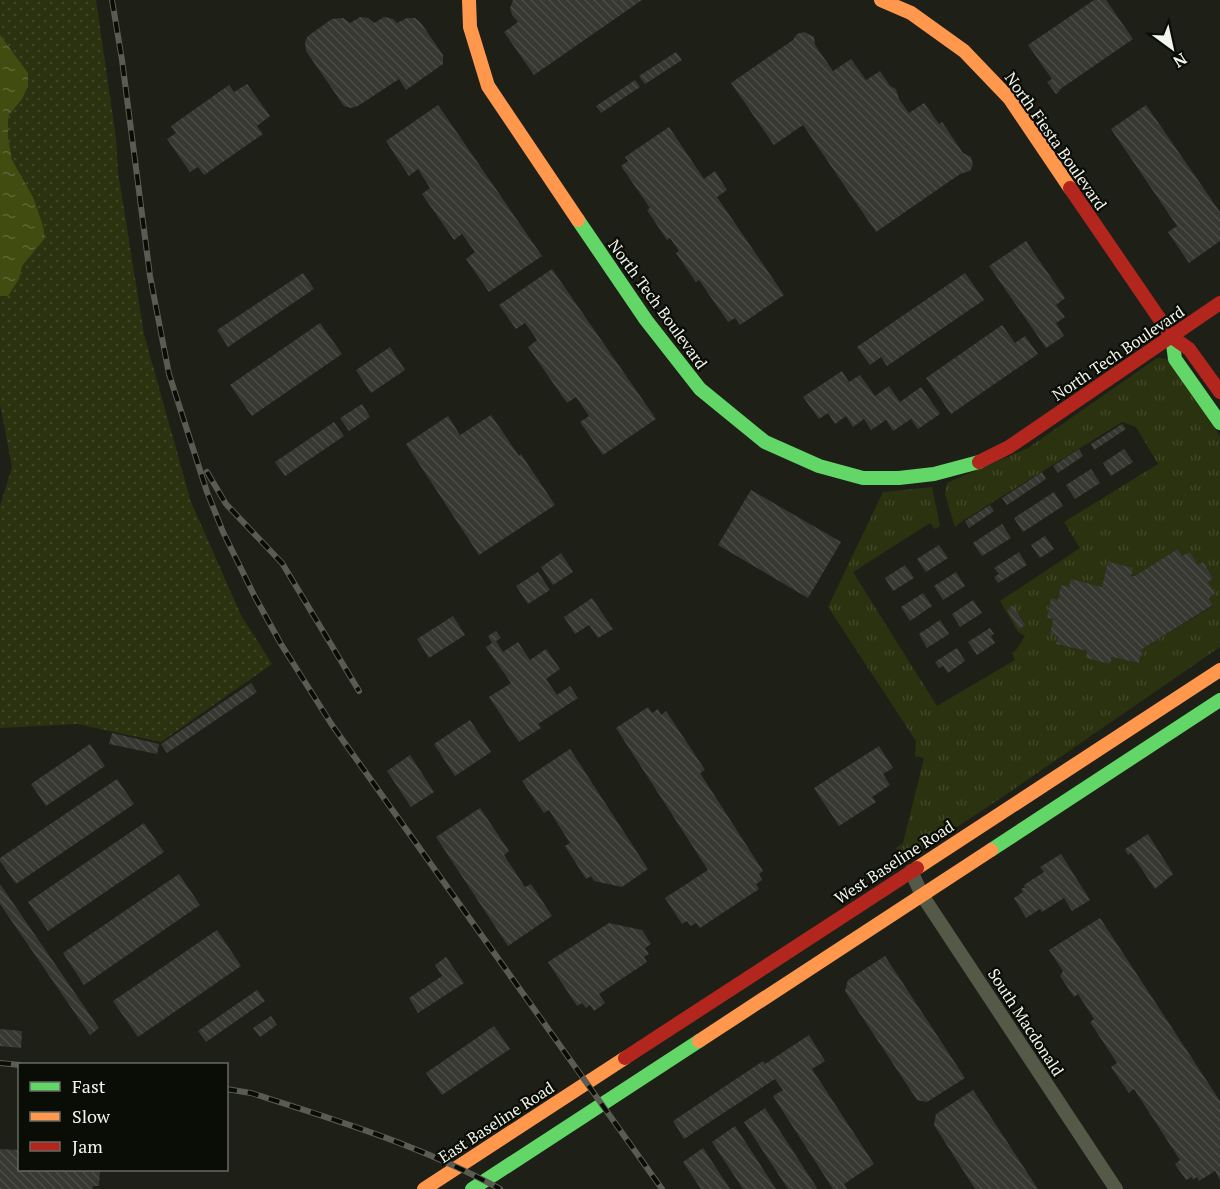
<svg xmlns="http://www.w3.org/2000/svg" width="1220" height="1189" font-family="'PT Serif',serif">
<defs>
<pattern id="grass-dots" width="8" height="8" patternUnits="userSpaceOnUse" patternTransform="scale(1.5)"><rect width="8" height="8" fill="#2b320f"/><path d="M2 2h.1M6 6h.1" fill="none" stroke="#404626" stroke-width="1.8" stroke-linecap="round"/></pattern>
<pattern id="park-tufts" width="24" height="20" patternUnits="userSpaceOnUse" patternTransform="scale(1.5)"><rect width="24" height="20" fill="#2b320f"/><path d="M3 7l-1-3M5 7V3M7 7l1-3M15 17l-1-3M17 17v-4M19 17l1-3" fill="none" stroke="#404626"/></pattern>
<pattern id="water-ripples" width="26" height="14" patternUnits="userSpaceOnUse" patternTransform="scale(1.5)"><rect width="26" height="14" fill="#414c11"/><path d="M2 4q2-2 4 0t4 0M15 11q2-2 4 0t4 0" fill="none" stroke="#5d6634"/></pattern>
<pattern id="building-back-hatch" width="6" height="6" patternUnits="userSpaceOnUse" patternTransform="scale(1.5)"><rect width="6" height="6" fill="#363831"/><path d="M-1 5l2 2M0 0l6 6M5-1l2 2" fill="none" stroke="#4a4c45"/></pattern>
</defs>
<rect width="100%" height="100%" fill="#1e2018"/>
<polygon fill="url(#grass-dots)" points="0,0 96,0 116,138 118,172 144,334 191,502 241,615 272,664 161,742 77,724 0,728 0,506 12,467 0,404"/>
<path fill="url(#park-tufts)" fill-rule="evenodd" d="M1157,358L1168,359L1220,436V647L998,800L905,861L896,848L903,843L924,758L915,756L916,741L828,607L883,492L932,487L940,526L935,529L930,523L853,572L937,706L1015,660L1012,653L1016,650L1025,636L1018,632L1000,601L1080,548L1064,522L1158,464L1136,427L1122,422L964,520L955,527L945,494L947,483L1028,448ZM1178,550L1182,556L1190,552L1198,565L1203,562L1213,578L1208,582L1215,594L1209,598L1213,606L1142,649L1139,663L1112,657L1110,664L1086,658L1087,651L1056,644L1058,636L1050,633L1053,619L1047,617L1051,599L1058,600L1061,585L1069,587L1071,579L1102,587L1133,568L1131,576H1135Z"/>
<polygon fill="url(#water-ripples)" points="0,35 28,73 28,86 22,99 8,116 8,138 12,160 33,197 43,226 45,238 22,266 19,279 8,296 0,296"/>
<g fill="url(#building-back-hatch)">
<polygon points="513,0 642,0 534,75 504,32 518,22 512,15 510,8"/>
<polygon points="1094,0 1106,0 1133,39 1059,90 1060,91 1056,94 1047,82 1052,79 1028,45"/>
<polygon points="360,17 368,18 374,23 384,17 393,19 397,23 407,18 415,18 421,23 443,55 443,64 406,90 399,79 358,106 351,108 344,106 306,51 305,42 308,36 332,19 343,18 350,23"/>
<polygon points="804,32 814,37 815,45 833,71 851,59 866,80 880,71 890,86 896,89 899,99 909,113 924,103 939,124 942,122 963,153 971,157 973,165 970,171 960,174 876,232 803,125 774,145 731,83 793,40 797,34"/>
<polygon points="676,52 682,60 645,84 639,76"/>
<polygon points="635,80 640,87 601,113 596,106"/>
<polygon points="247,84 270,116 257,126 263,134 204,175 198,167 190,172 167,139 176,133 171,126 229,85 234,92"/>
<polygon points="438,105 542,256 489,292 466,259 475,252 462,234 454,240 422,194 430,188 418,169 409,176 386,141"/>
<polygon points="1146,105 1220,212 1220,241 1189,263 1168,232 1177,226 1111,129"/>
<polygon points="669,127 704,179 715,171 727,190 717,197 784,295 740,325 735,318 728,322 699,280 696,282 676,253 679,251 670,238 667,240 647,210 650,208 621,166 628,161 625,157"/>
<polygon points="1026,241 1065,298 1056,305 1065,317 1056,323 1064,336 1046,348 989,266"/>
<polygon points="552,269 656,419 603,455 580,422 589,416 576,397 567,403 528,347 537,340 525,323 516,329 499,305"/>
<polygon points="303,273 314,289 228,347 217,330"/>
<polygon points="965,273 984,300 887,366 881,357 870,365 857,347"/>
<polygon points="320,323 342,354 252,416 230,385"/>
<polygon points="1002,325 1015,343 1025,336 1038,354 951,414 926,378"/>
<polygon points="390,347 405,370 371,393 356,370"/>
<polygon points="842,371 849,382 860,375 875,396 889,386 900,402 921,387 940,414 918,429 911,419 893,431 886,420 871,430 864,419 853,427 846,416 835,424 828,413 819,419 803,397"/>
<polygon points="362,404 370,417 349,431 340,418"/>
<polygon points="491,415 519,456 521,454 555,505 479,555 406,444 448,416 460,435"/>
<polygon points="334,422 344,436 285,476 275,462"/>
<polygon points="1122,424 1126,429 1094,450 1091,444"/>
<polygon points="1079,449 1083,456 1058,473 1053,466"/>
<polygon points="1124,449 1133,462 1111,476 1103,463"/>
<polygon points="1091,469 1100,483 1075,499 1066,485"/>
<polygon points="1042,472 1046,479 1007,505 1002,498"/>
<polygon points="751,490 841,542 808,598 718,545"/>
<polygon points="1054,492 1063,506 1023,532 1014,518"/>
<polygon points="990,505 994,511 969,528 965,521"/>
<polygon points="1002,524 1011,538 982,556 973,543"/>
<polygon points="1045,536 1054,549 1040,558 1031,545"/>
<polygon points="939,545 948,558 926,572 917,559"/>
<polygon points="1178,549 1182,556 1190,552 1198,565 1203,562 1213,578 1208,582 1215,594 1209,598 1213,605 1142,649 1139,663 1112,657 1110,664 1086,658 1087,651 1056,644 1058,636 1050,634 1053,619 1047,618 1051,598 1058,600 1061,585 1069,587 1071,579 1102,587 1108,562 1133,568 1131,576 1135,576"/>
<polygon points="1019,552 1027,565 998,583 994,577 999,574 994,568"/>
<polygon points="561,553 573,572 553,585 541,567"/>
<polygon points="905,565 914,578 893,591 885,578"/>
<polygon points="538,572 550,590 528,604 516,586"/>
<polygon points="956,572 965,586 943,600 934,586"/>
<polygon points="923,593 932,606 910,621 901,607"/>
<polygon points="592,598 613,629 598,638 589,625 575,634 564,617"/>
<polygon points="973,600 982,613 960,627 952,614"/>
<polygon points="1013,606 1025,625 1019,629 1007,610"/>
<polygon points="453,616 465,635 429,658 417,639"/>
<polygon points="940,620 949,634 927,648 919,634"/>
<polygon points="990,628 994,634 991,636 995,643 977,655 968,642"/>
<polygon points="496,631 501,638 496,641 503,652 518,642 530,660 546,649 560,669 546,679 557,695 570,686 578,698 538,724 541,728 519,742 489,697 511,683 486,647 492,643 488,636"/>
<polygon points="957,648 965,661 948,673 943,666 939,668 935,662"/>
<polygon points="251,683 257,692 167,753 161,744"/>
<polygon points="648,707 652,713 658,709 661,715 666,711 705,770 700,773 763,871 759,874 762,880 756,884 759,889 700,928 696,923 691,926 687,921 682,924 665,898 708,870 616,728"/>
<polygon points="470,720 491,752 455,776 434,744"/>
<polygon points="112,733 159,744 157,754 109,744"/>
<polygon points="90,744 105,766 46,806 31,784"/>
<polygon points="879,746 893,768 883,774 890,785 872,797 876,802 839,826 814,788"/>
<polygon points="570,749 648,869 622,887 594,881 591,876 586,879 565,846 570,843 549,810 544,813 522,781"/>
<polygon points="410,755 434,792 411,807 387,771"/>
<polygon points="117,779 134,804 16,884 0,861 0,858"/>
<polygon points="480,808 509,851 504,855 525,887 531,884 552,916 508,946 436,837"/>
<polygon points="144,823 164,852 48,931 28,902"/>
<polygon points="1148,834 1173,874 1155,889 1131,853 1128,855 1125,849"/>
<polygon points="1061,854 1090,900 1072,911 1064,898 1042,912 1040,909 1026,918 1014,898 1023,892 1021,889 1025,887 1024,885 1044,872 1040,867"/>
<polygon points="179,874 200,905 84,985 63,953"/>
<polygon points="0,884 99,1028 90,1035 0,904"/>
<polygon points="1100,918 1220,1101 1220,1180 1215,1171 1199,1181 1197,1177 1193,1180 1192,1177 1186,1180 1175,1164 1180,1160 1134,1089 1129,1093 1111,1067 1117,1063 1090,1022 1094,1019 1078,994 1074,997 1060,976 1063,971 1049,950"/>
<polygon points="609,923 642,930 651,944 645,948 649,954 644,957 647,962 599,994 605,1003 594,1011 590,1005 586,1008 582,1003 577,1006 548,962"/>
<polygon points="217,930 241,966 138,1037 113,1001"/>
<polygon points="885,956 965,1078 927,1102 917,1100 845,991 848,980"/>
<polygon points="446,957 464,983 418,1013 409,998 442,976 435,965"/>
<polygon points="257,990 265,1001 206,1042 198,1031"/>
<polygon points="271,1016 277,1025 260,1037 253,1028"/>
<polygon points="494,1026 510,1049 442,1095 426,1073"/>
<polygon points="0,1029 22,1031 21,1048 0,1046"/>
<polygon points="809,1035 825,1061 812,1069 874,1164 844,1184 847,1189 833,1189 773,1096 783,1090 775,1079 684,1139 673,1121 763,1061 765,1064"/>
<polygon points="973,1090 1038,1189 975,1189 934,1125 936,1114"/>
<polygon points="765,1108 817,1188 816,1189 788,1189 744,1122"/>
<polygon points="735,1126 776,1189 743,1189 712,1142"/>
<polygon points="703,1148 730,1189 701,1189 683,1162"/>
<polygon points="0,1149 20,1150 20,1170 100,1170 99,1186 93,1186 93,1189 0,1189"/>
</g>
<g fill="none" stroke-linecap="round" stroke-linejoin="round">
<polyline stroke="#555948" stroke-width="14" points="911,871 922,895 1116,1189"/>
<g stroke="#63d668" stroke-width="14">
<polyline points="578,220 646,320 700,389 765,442 819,466 863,478 899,478 934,474 979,462"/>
<polyline points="1172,337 1175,359 1220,423"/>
<polyline points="991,850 1220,700"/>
<polyline points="472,1189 699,1041"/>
</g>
<g stroke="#ff974d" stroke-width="14">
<polyline points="469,0 470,27 488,86 578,220"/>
<polyline points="881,0 911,13 964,51 1010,99 1070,188"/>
<polyline points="917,868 1220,670"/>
<polyline points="699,1041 991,850"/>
<polyline points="424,1189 625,1058"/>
</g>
<g stroke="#b3261e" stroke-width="14">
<polyline points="1070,188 1172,337 1189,349 1220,392"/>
<polyline points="979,462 1009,447 1220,303"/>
<polyline points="625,1058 917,868"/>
</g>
<defs>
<g id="rail">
<polyline points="112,0 122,60 150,276 169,374 207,492 223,532 255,597 281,644 332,725 662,1189"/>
<polyline points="207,472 226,504 282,563 359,691"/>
<polyline points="0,1063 20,1065"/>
<path d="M226,1089L251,1093C336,1120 422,1146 500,1189"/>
</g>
</defs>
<use href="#rail" stroke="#5a5c52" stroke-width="6"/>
<use href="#rail" stroke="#0a0c06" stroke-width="4" stroke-dasharray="11" stroke-linecap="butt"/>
</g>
<g text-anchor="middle" stroke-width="4.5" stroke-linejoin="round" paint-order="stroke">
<g font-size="16" fill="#f3f6ec" stroke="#0a0c06">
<text transform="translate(1056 141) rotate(55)" y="6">North Fiesta Boulevard</text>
<text transform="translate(658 304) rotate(54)" y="6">North Tech Boulevard</text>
<text transform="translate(1118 353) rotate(-34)" y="6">North Tech Boulevard</text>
<text transform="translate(894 862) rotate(-33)" y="6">West Baseline Road</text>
<text transform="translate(1026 1022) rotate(57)" y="6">South Macdonald</text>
<text transform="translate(496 1122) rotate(-33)" y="6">East Baseline Road</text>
</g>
</g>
<rect x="18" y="1063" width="210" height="108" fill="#0a0c06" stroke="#676a62" stroke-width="1.5"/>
<rect x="30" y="1082" width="30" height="9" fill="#63d668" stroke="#676a62" stroke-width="1.5"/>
<text x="72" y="1093" font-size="18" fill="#f3f6ec">Fast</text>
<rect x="30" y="1112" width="30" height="9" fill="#ff974d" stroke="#676a62" stroke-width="1.5"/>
<text x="72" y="1123" font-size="18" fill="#f3f6ec">Slow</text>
<rect x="30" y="1142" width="30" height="9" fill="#b3261e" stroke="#676a62" stroke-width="1.5"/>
<text x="72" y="1153" font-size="18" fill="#f3f6ec">Jam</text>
<g transform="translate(1172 48) rotate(147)" stroke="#0a0c06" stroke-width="4.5" paint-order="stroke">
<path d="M0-4.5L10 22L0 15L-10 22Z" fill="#f3f6ec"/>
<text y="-9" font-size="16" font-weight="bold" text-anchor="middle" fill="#f3f6ec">N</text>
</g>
</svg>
